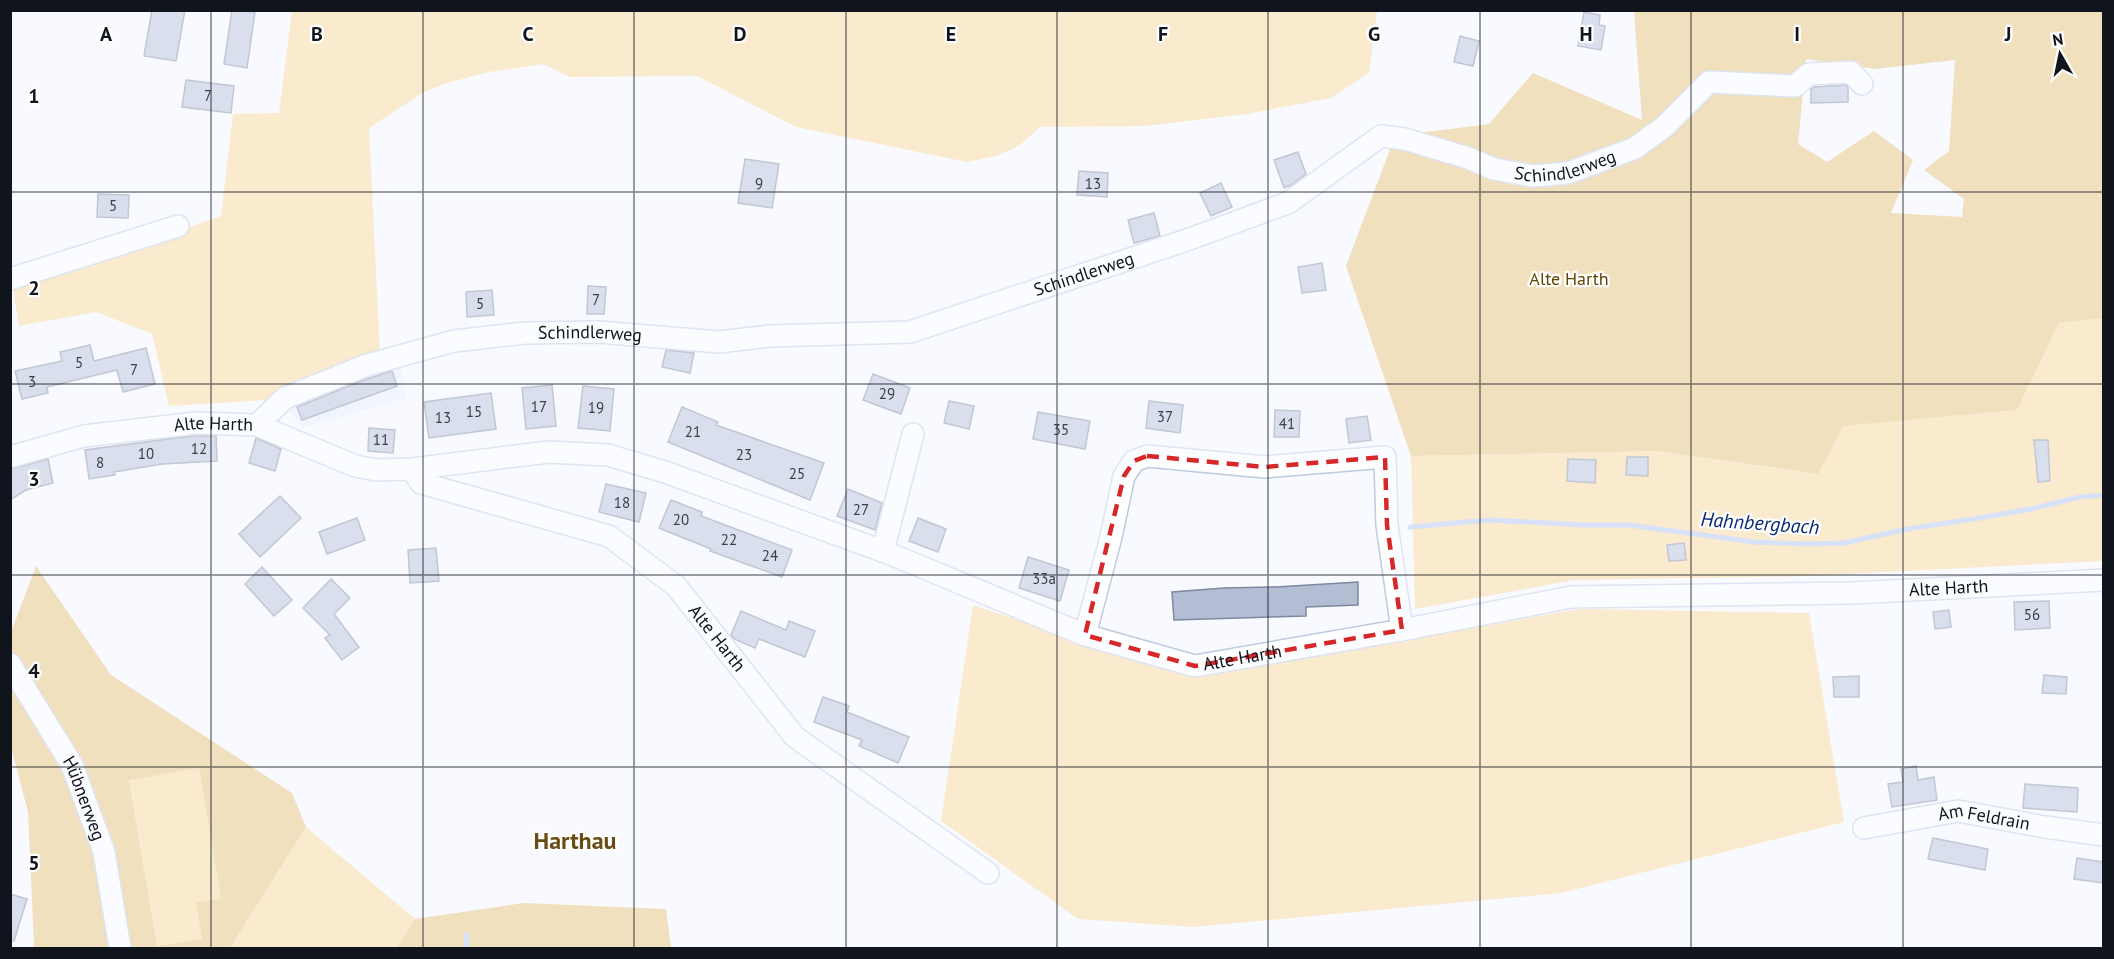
<svg xmlns="http://www.w3.org/2000/svg" width="2114" height="959" font-family="'PT Sans',sans-serif">
<rect width="100%" height="100%" fill="#f8faff"/>
<polygon fill="#e8effb" points="401,364 406,398 302,428 285,404"/>
<g fill="#fdd893">
<polygon points="292,11 1377,11 1369,73 1331,98 1247,114 1146,126 1040,127 1020,145 997,156 967,162 796,127 697,76 570,77 543,64 489,72 447,83 424,92 369,128 380,353 280,391 267,400 169,406 152,334 96,312 19,326 13,289 221,216 233,114 279,113"/>
<polygon points="2103,318 2103,561 1806,576 1576,580 1415,609 1411,456 1656,451 1817,474 1842,426 2017,410 2059,323"/>
<polygon points="973,605 1193,678 1579,609 1809,613 1844,822 1561,893 1193,927 1078,919 941,821"/>
<polygon points="199,768 221,899 202,939 157,946 129,779"/>
<polygon points="306,827 415,919 397,948 230,948"/>
</g>
<g fill="#e9c06f" fill-rule="evenodd">
<path d="M1634,11H2103V318L2059,323L2017,410L1843,426L1818,474L1656,451L1411,456L1346,266L1395,136L1489,124L1533,73L1642,120ZM1806,59L1875,69L1955,60L1949,151L1924,170L1964,199L1962,217L1891,213L1913,160L1874,131L1827,162L1798,144Z"/>
<path d="M36,566L111,675L292,793L306,827L230,948H33L34,945L28,812L11,747L10,646L11,632ZM199,768L221,899L196,903L202,939L157,946L129,780Z"/>
<polygon points="524,903 666,909 671,948 397,948 415,919"/>
</g>
<g fill="none" stroke-linecap="round" stroke-linejoin="round">
<g stroke="#afc6f1" stroke-width="5">
<polyline points="1410,527 1489,520 1584,525 1629,525 1754,542 1808,544 1844,543 1912,528 1974,519 2031,509 2080,497 2104,495"/>
<polyline points="466,935 467,948"/>
</g>
</g>
<g fill="#b3bed4" stroke="#7e899e" stroke-width="1.5">
<polygon points="152,10 185,10 176,61 144,56"/>
<polygon points="232,10 255,12 247,68 224,64"/>
<polygon points="1584,12 1600,15 1599,25 1605,26 1601,50 1578,46"/>
<polygon points="1460,36 1479,41 1473,66 1454,62"/>
<polygon points="186,80 234,86 231,113 182,107"/>
<polygon points="1846,85 1848,87 1848,102 1811,103 1811,89 1814,87"/>
<polygon points="1298,152 1306,174 1291,185 1284,188 1274,160"/>
<polygon points="745,159 779,164 772,208 738,203"/>
<polygon points="1079,171 1108,173 1107,197 1077,195"/>
<polygon points="1221,183 1232,207 1211,216 1200,193"/>
<polygon points="98,194 129,195 128,218 97,217"/>
<polygon points="1154,213 1160,236 1134,243 1128,220"/>
<polygon points="1322,263 1326,290 1302,293 1298,267"/>
<polygon points="588,286 606,287 604,314 587,314"/>
<polygon points="492,290 494,315 467,317 466,292"/>
<polygon points="90,345 94,361 146,348 155,384 123,392 117,370 47,387 48,393 22,399 15,371 62,361 60,352"/>
<polygon points="666,350 694,353 690,373 662,367"/>
<polygon points="392,371 397,386 302,420 297,407 361,381"/>
<polygon points="873,374 910,388 901,414 863,400"/>
<polygon points="552,385 556,426 526,429 522,388"/>
<polygon points="583,386 614,389 610,431 578,428"/>
<polygon points="491,393 496,429 429,438 424,402"/>
<polygon points="949,401 974,406 969,429 944,423"/>
<polygon points="1149,401 1183,405 1180,433 1146,428"/>
<polygon points="682,407 718,422 716,425 824,463 810,500 668,442"/>
<polygon points="1275,410 1300,411 1299,437 1274,437"/>
<polygon points="1038,412 1090,421 1085,449 1033,439"/>
<polygon points="1367,416 1371,440 1349,443 1346,419"/>
<polygon points="369,428 395,430 393,453 368,451"/>
<polygon points="191,436 216,436 217,461 162,464 114,472 115,475 89,479 85,450"/>
<polygon points="256,438 281,449 275,471 249,463"/>
<polygon points="2034,440 2048,440 2050,481 2038,482"/>
<polygon points="1627,457 1648,457 1648,476 1626,475"/>
<polygon points="48,459 53,483 26,490 10,500 10,469"/>
<polygon points="1568,459 1596,460 1595,483 1567,481"/>
<polygon points="606,484 646,493 639,522 599,512"/>
<polygon points="848,489 882,503 875,530 837,516"/>
<polygon points="280,496 301,518 260,557 239,534"/>
<polygon points="671,500 702,512 701,516 792,550 782,577 710,551 711,549 659,528"/>
<polygon points="357,518 365,540 327,554 319,532"/>
<polygon points="918,518 946,529 938,552 909,541"/>
<polygon points="1684,543 1686,560 1669,561 1667,545"/>
<polygon points="436,548 439,581 410,583 408,550"/>
<polygon points="1028,557 1069,570 1060,601 1019,588"/>
<polygon points="262,567 292,600 274,616 245,584"/>
<polygon points="331,579 350,598 334,614 359,647 342,660 325,638 330,635 303,608"/>
<polygon points="1358,582 1358,605 1306,607 1306,616 1174,620 1172,592 1224,588 1276,587"/>
<polygon points="2049,601 2050,628 2015,630 2014,602"/>
<polygon points="1949,610 1951,627 1935,629 1933,612"/>
<polygon points="741,611 786,630 789,621 815,631 805,657 759,639 755,648 734,639 731,635"/>
<polygon points="2044,675 2067,677 2066,694 2042,693"/>
<polygon points="1859,676 1859,697 1834,697 1833,677"/>
<polygon points="823,697 849,706 847,712 909,737 898,763 859,746 862,740 814,722"/>
<polygon points="1916,766 1918,780 1934,777 1937,800 1892,807 1888,784 1903,782 1901,769"/>
<polygon points="2025,784 2078,788 2077,812 2023,808"/>
<polygon points="1933,838 1988,849 1985,870 1928,859"/>
<polygon points="2077,858 2103,862 2103,883 2074,879"/>
<polygon points="10,894 27,899 14,941 10,940"/>
</g>
<g fill="none" stroke-linecap="round" stroke-linejoin="round">
<defs>
<g id="minor">
<polyline points="10,279 178,226"/>
<path id="s1" d="M257,425L285,398L367,365L454,341L525,333L598,332L719,342L770,336L910,332L1184,241L1288,203L1381,136L1405,139L1468,158L1494,169L1533,176L1568,173L1635,148L1664,127L1709,82L1795,86L1809,74L1851,72L1862,84"/>
<path id="s2" d="M10,457L84,436L196,423L257,425L355,466L376,470L412,469L548,452L608,455L665,472L888,553L1085,635L1195,666L1402,630L1571,597L1852,593L2104,580"/>
<path id="s3" d="M412,469L421,483L609,536L676,586L795,737L988,873"/>
<polyline points="883,551 913,434"/>
<polyline points="1085,635 1111,537 1124,476 1134,461 1147,456 1265,467 1385,457 1387,525 1402,630"/>
<path id="s4" d="M10,664L72,765L104,852L120,948"/>
<path id="s5" d="M1864,828L1958,811L2045,827L2104,835"/>
</g>
</defs>
<use href="#minor" stroke="#becae0" stroke-width="24"/>
<use href="#minor" stroke="#fff" stroke-width="21"/>
</g>
<path d="M0 0H2114V959H0ZM1147,456L1265,467L1385,457L1387,525L1402,630L1195,666L1085,635L1124,476L1134,461Z" fill="#f8faff" fill-opacity=".55" fill-rule="evenodd"/>
<path fill="none" stroke="#d62828" stroke-width="4.5" stroke-dasharray="12 8" stroke-linejoin="round" d="M1147,456L1265,467L1385,457L1387,525L1402,630L1195,666L1085,635L1124,476L1134,461Z"/>
<path fill="none" stroke="#10141c" stroke-width="1.5" stroke-opacity="0.55" d="M211,10V948M423,10V948M634,10V948M846,10V948M1057,10V948M1268,10V948M1480,10V948M1691,10V948M1903,10V948M10,192H2104M10,384H2104M10,575H2104M10,767H2104"/>
<g text-anchor="middle" stroke-width="4.5" stroke-linejoin="round" paint-order="stroke">
<g font-size="15" fill="#393e4a">
<text x="208" y="101">7</text>
<text x="759" y="189">9</text>
<text x="1093" y="189">13</text>
<text x="113" y="211">5</text>
<text x="596" y="305">7</text>
<text x="480" y="309">5</text>
<text x="79" y="368">5</text>
<text x="134" y="375">7</text>
<text x="32" y="387">3</text>
<text x="887" y="399">29</text>
<text x="539" y="412">17</text>
<text x="596" y="413">19</text>
<text x="474" y="417">15</text>
<text x="1165" y="422">37</text>
<text x="443" y="423">13</text>
<text x="1287" y="429">41</text>
<text x="1061" y="435">35</text>
<text x="693" y="437">21</text>
<text x="381" y="445">11</text>
<text x="199" y="454">12</text>
<text x="146" y="459">10</text>
<text x="744" y="460">23</text>
<text x="100" y="468">8</text>
<text x="797" y="479">25</text>
<text x="622" y="508">18</text>
<text x="861" y="515">27</text>
<text x="681" y="525">20</text>
<text x="729" y="545">22</text>
<text x="770" y="561">24</text>
<text x="1044" y="584">33a</text>
<text x="2032" y="620">56</text>
</g>
<g font-size="18" fill="#10141c" stroke="#fff">
<text dy="6" stroke="none"><textPath href="#s1" startOffset="1380">Schindlerweg</textPath></text>
<text dy="6" stroke="none"><textPath href="#s1" startOffset="858">Schindlerweg</textPath></text>
<text dy="6" stroke="none"><textPath href="#s1" startOffset="354">Schindlerweg</textPath></text>
<text dy="6" stroke="none"><textPath href="#s2" startOffset="207">Alte Harth</textPath></text>
<text dy="6" stroke="none"><textPath href="#s2" startOffset="1996">Alte Harth</textPath></text>
<text dy="6" stroke="none"><textPath href="#s3" startOffset="362">Alte Harth</textPath></text>
<text dy="6" stroke="none"><textPath href="#s2" startOffset="1284">Alte Harth</textPath></text>
<text dy="6" stroke="none"><textPath href="#s4" startOffset="154">Hübnerweg</textPath></text>
<text dy="6" stroke="none"><textPath href="#s5" startOffset="122">Am Feldrain</textPath></text>
</g>
<g font-size="18" fill="#614602" stroke="#fff">
<text x="1569" y="285">Alte Harth</text>
</g>
<g font-size="20" font-style="italic" fill="#092978" stroke="#fff">
<text transform="translate(1760 523) rotate(4)" y="7">Hahnbergbach</text>
</g>
<g font-size="24" font-weight="bold" fill="#684e14" stroke="#fff">
<text x="575" y="849">Harthau</text>
</g>
</g>
<g font-size="20" text-anchor="middle" font-weight="bold" fill="#10141c" stroke="#fff" stroke-width="4.5" stroke-linejoin="round" paint-order="stroke">
<text x="106" y="41">A</text>
<text x="317" y="41">B</text>
<text x="528" y="41">C</text>
<text x="740" y="41">D</text>
<text x="951" y="41">E</text>
<text x="1163" y="41">F</text>
<text x="1374" y="41">G</text>
<text x="1586" y="41">H</text>
<text x="1797" y="41">I</text>
<text x="2008" y="41">J</text>
<text x="34" y="103">1</text>
<text x="34" y="295">2</text>
<text x="34" y="486">3</text>
<text x="34" y="678">4</text>
<text x="34" y="870">5</text>
</g>
<rect width="2114" height="959" fill="none" stroke="#10141c" stroke-width="24"/>
<g transform="translate(2060 54) rotate(351)" stroke="#ffffff" stroke-width="4.5" paint-order="stroke">
<path d="M0-4.5L10 22L0 15L-10 22Z" fill="#10141c"/>
<text y="-9" font-size="16" font-weight="bold" text-anchor="middle" fill="#10141c">N</text>
</g>
</svg>
